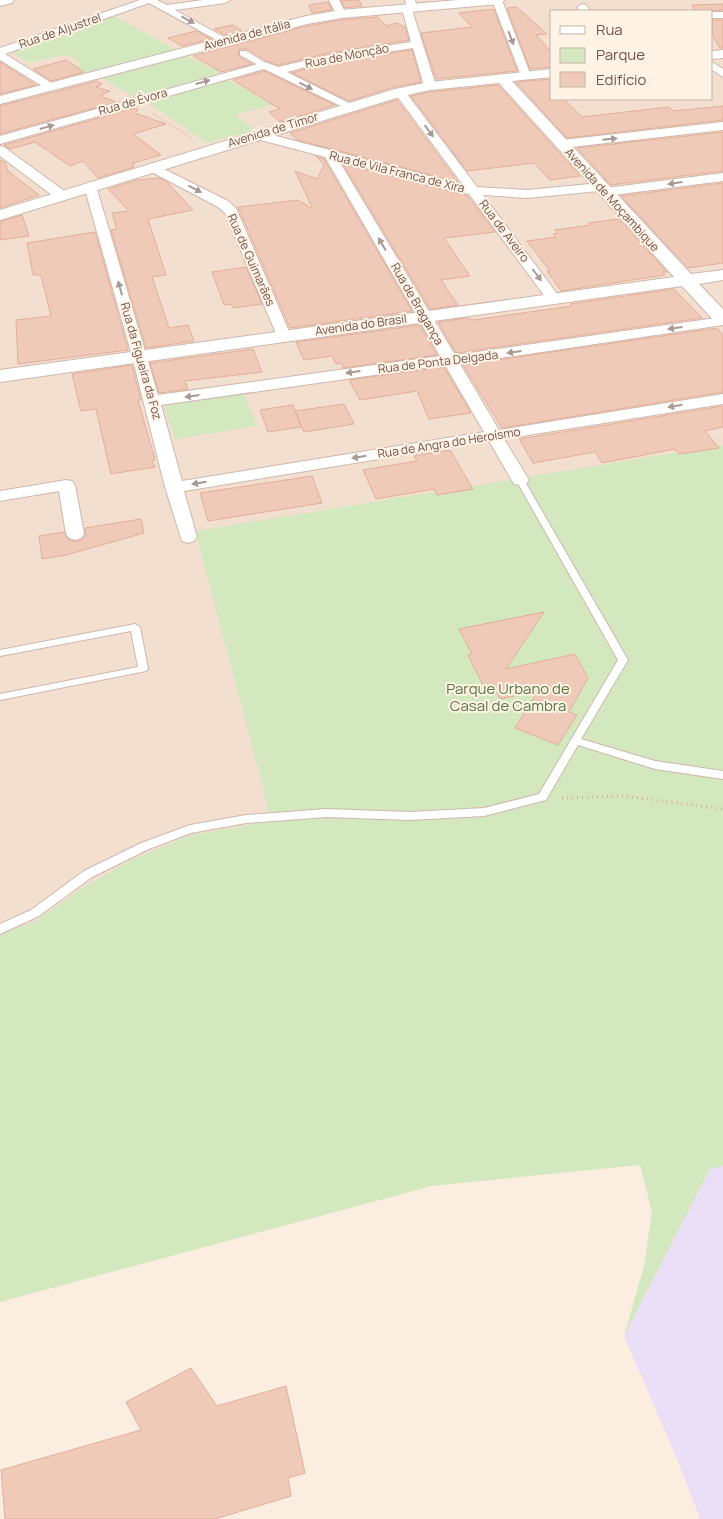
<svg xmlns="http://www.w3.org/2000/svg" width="723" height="1519" font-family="Manrope,sans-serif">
<rect width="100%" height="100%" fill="#fbeee1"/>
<path fill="#f3dfcf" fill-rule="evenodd" d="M0,0H723V1070L0,966ZM552,11H712V99H552Z"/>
<polygon fill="#ebdef7" points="723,1166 723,1519 700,1519 677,1459 624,1336 710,1169"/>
<g fill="#d4e8c0">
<polygon points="114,16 176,50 55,80 45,75 81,64 67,54 30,63 10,52"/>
<polygon points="185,55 222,73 135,98 102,78"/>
<polygon points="225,78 274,104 235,115 256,130 207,143 146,102"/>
<polygon points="244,393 257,426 175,439 164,406"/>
<polygon points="723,445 723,1166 710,1169 624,1336 644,1266 652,1212 640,1165 432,1186 0,1302 0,935 36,921 79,890 131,860 191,835 270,821 263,787 195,531"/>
</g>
<g fill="#f0cab9" stroke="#e2ae9a">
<polygon points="351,0 359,0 362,6 345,8 341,1"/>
<polygon points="328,2 332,10 312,13 309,5"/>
<polygon points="723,4 723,10 710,11 696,11 692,5"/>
<polygon points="517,7 547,34 536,35 552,53 552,67 530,69 507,8"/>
<polygon points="494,9 517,71 436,79 421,33 472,27 459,13"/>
<polygon points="378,17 386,26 397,23 405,27 409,40 329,53 278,65 265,60 247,49 240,49 238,51 239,57 252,64 221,72 193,56 307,26 341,20"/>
<polygon points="712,20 723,20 723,48 720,48 712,35"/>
<polygon points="233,25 242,31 225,35 214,29"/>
<polygon points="196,31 211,39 182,46 168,38"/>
<polygon points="412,50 421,82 394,87 349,101 292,73 329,63"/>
<polygon points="66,60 84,72 51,81 33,69"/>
<polygon points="0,62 36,85 0,94"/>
<polygon points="264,71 335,105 280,122 269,112 280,109 233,80"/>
<polygon points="552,79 552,99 564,99 582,117 669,107 673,111 723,106 723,120 567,138 516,82"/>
<polygon points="97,81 102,84 96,87 110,91 100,96 116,102 0,134 0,106"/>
<polygon points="498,85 580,176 550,180 534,163 467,171 411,96 430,92"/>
<polygon points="397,100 458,182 298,140 290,133"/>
<polygon points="134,108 138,110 135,113 166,124 133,134 161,155 133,163 134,167 98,178 83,161 70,166 35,142 10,149 4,145"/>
<polygon points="723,132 723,171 611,185 577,148"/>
<polygon points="316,156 324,159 412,311 290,328 238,207 298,200 313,209 295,171 317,179 324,165"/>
<polygon points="0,160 5,162 8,171 39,195 0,208"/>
<polygon points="343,164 468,196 495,232 444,238 470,276 441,280 458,305 430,309"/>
<polygon points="159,178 166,181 193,210 148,219 166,275 152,277 169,328 188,325 194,341 146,348 111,230 117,229 112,213 129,211 108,189 137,180"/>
<polygon points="723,183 723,263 688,268 621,196"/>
<polygon points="22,215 29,236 0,240 0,222"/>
<polygon points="619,219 667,272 663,272 665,275 561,291 547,271 550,271 527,241 556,237 553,234 558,233 555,230 590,225 588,223"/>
<polygon points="95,232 128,350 18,364 16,320 51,316 41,275 33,275 27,243"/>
<polygon points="246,267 262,304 233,308 231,304 224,305 212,272"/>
<polygon points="674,289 702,318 456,353 438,322 467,318 473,320 572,306 570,304"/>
<polygon points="420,325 437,355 343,368 341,363 336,364 332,356 304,360 296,342"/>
<polygon points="717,328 723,335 723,392 502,428 463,365"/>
<polygon points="253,349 262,372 185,381 188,389 159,393 150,363"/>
<polygon points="132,365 141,400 138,400 155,460 152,461 155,467 111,474 96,409 81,411 72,374"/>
<polygon points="444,367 471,413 429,419 417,391 360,400 349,380"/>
<polygon points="344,404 354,424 304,432 295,411"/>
<polygon points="293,405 301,427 268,432 260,410"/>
<polygon points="723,406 723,427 705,431 719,448 679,454 675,449 602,463 595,452 533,463 519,439"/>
<polygon points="450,450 473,489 437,495 434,489 376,499 363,470 417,461 414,456"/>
<polygon points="312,476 322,503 208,521 200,493"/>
<polygon points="141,519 144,533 66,555 42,559 39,536 64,532 68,539 76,542 82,540 86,535 85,528"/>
<polygon points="544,612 506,669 575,654 588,678 569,712 577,715 558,745 515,728 538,691 500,699 497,693 488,695 468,655 472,654 459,629"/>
<polygon points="191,1368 217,1406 286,1386 305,1473 288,1478 291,1496 215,1519 5,1519 1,1470 141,1430 126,1402"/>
</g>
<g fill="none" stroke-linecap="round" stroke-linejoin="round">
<defs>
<g id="service">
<polygon points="517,478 520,478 524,480 628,660 581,739 655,761 723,771 723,779 655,769 578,745 546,800 484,816 410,820 326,817 246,823 191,833 149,849 92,877 39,916 0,934 0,924 31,910 84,871 141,843 190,825 246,815 326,809 410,812 484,808 539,794 618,660 516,480"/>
<polygon points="135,624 140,627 148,669 146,671 0,700 0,694 138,667 131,631 0,656 0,650"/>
</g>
<polygon id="pedestrian" points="240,51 246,51 269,65 262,67 240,55"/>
<g id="minor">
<polygon points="140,0 157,0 167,5 203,0 230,0 225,3 175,10 231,41 230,43 222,43 149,3 5,54 55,85 57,87 55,89 47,89 0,60 0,48"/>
<polygon points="329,0 339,0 346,14 345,16 337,16"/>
<polygon points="405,0 415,0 416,4 413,13 436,86 434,88 430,89 424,86 413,48 329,61 287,72 351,104 353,106 351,108 347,109 264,69 0,144 0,136 265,62 278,67 329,55 411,42 403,13 406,4"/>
<polygon points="492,0 502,0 531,76 530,78 522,78 521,76"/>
<polygon points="582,4 586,5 590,11 580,11 577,7"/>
<rect x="712" y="12" width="11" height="6"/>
<polygon points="712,62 723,69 723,77 712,70"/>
<path d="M400,89L404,90L477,187L527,190L600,183L604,184L606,188L723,173V181L605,196L601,195L599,191L527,198L483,195L561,299L559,302H549L469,194L339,161L455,355L723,317V325L460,364L499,430L723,394V404L504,439L529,480L526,484L520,485L514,484L489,441L184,491L197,537L194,541L188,543L182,541L165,487L132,356L84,186L90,182L96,186L158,395L440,356L325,157L253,138L251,135L257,131L463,185L394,92ZM445,365L484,432L182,481L161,405Z"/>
<polygon points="723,122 723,130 562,148 556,144 562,140"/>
<polygon points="0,146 4,147 67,193 68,196 67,199 57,199 0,156"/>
<polygon points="152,163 228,201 236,208 291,336 289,339 279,339 277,336 225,213 218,207 148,170 146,167"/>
<polygon points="66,480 72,481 75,485 84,534 81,538 75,540 69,538 66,534 59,491 0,501 0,491"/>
</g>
<g id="tertiary">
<polygon points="0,0 14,0 12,3 0,6"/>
<polygon points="458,0 505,0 499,4 341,18 307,24 0,104 0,96 306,16 341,10"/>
<polygon points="723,50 723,58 712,59 712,51"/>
<polygon points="552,69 552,77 512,81 691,274 723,270 723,280 699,284 723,309 723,325 717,324 682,286 0,382 0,370 674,277 499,83 430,90 403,96 0,220 0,210 395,89 430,82"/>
</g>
</defs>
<use href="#service" stroke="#ceb7ab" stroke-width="2"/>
<use href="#pedestrian" stroke="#ceb7ab" stroke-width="2"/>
<use href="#minor" stroke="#ceb7ab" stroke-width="2"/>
<use href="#tertiary" stroke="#ceb7ab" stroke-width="2"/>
<polyline stroke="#d4ad9d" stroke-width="2" stroke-dasharray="0.5 2" stroke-linecap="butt" points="153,114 192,138"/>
<polyline stroke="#d4ad9d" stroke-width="3" stroke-dasharray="1 4" stroke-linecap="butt" points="562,798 624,796 723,809"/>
<use href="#service" fill="#fff" fill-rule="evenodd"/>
<use href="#pedestrian" fill="#fff" fill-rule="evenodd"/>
<use href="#minor" fill="#fff" fill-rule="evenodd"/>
<use href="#tertiary" fill="#fff" fill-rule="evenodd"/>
</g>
<defs><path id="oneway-solid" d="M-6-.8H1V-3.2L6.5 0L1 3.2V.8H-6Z" transform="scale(1.25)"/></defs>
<g fill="#aa9892">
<use href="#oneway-solid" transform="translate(188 20) rotate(28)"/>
<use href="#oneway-solid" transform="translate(511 38) rotate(69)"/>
<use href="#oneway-solid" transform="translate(203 82) rotate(-16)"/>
<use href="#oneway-solid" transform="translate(306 86) rotate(27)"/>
<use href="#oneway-solid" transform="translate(47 127) rotate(-16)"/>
<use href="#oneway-solid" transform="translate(429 131) rotate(53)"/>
<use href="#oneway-solid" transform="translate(610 139) rotate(-6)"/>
<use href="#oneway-solid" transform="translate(675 183) rotate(172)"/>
<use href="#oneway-solid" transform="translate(195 189) rotate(27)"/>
<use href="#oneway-solid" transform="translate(382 244) rotate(-120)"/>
<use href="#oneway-solid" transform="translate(537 275) rotate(53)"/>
<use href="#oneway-solid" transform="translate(120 288) rotate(-106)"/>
<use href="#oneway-solid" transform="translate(675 328) rotate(172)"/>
<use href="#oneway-solid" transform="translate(514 352) rotate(172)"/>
<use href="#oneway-solid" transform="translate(353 372) rotate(172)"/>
<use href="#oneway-solid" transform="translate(192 396) rotate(172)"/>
<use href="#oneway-solid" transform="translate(675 406) rotate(171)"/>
<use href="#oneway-solid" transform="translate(359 457) rotate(171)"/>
<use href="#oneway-solid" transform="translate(199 483) rotate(171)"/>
</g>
<g text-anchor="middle" stroke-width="4" stroke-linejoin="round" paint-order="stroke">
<g font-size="12" fill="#715349" stroke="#fff3e6">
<text transform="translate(60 31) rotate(-19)" y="4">Rua de Aljustrel</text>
<text transform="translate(247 35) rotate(-15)" y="4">Avenida de Itália</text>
<text transform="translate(347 56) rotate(-11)" y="4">Rua de Monção</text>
<text transform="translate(133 102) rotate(-16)" y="4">Rua de Évora</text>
<text transform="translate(273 130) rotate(-17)" y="4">Avenida de Timor</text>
<text transform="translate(397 172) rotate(14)" y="4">Rua de Vila Franca de Xira</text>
<text transform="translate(612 200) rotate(48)" y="4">Avenida de Moçambique</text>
<text transform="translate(504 231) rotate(53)" y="4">Rua de Aveiro</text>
<text transform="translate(251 260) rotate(66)" y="4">Rua de Guimarães</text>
<text transform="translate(417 304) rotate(60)" y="4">Rua de Bragança</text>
<text transform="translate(361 325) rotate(-8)" y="4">Avenida do Brasil</text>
<text transform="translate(141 361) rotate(74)" y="4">Rua da Figueira da Foz</text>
<text transform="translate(438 362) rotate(-7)" y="4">Rua de Ponta Delgada</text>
<text transform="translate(449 443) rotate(-9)" y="4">Rua de Angra do Heroísmo</text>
</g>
<g font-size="15" fill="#567841" stroke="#fff3e6">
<text x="508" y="694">Parque Urbano de<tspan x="508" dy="17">Casal de Cambra</tspan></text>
</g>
</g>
<rect x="550" y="10" width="162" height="90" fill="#fff3e6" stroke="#c6b3a7"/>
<rect x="560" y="26" width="25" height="8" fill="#ffffff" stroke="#c6b3a7"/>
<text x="596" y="35" font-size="15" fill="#715349">Rua</text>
<rect x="560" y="48" width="25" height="15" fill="#d4e8c0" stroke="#c6b3a7"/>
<text x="596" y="60" font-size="15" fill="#715349">Parque</text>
<rect x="560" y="72" width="25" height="15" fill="#f0cab9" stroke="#c6b3a7"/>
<text x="596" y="85" font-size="15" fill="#715349">Edifício</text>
</svg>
